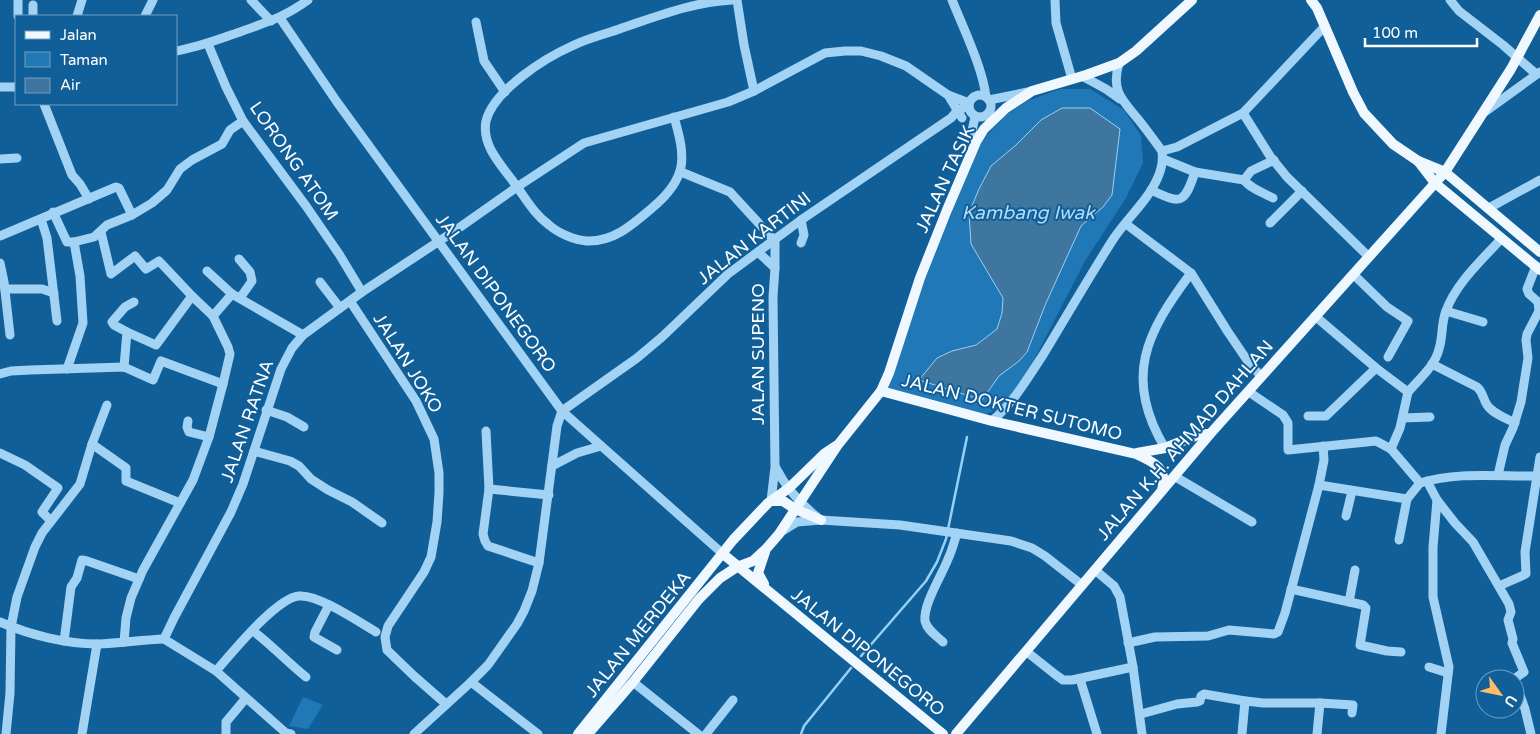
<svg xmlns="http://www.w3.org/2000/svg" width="1540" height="734" font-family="'Varela Round',sans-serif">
<rect width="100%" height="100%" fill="#115f99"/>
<g fill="#2078b6">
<polygon points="1060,89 1090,89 1124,110 1141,136 1143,163 1126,198 1085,261 1021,385 999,409 983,415 887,389 918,297 978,147 1000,119 1027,101"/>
<polygon points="303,697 323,705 308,729 289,726"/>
</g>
<polygon fill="#3f76a0" stroke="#95d0f7" points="1062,108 1090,108 1120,129 1112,195 1103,207 1081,226 1046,303 1027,352 1019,361 999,376 982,400 919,380 937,358 952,351 976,345 997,329 1002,313 1003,298 971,244 969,213 979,189 991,166 1016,145 1041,120"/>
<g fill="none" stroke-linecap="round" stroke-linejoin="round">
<g stroke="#95d0f7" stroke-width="2.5">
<polyline points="861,656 926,581 937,562 946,539 967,437"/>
<polyline points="801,734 804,726 851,668"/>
</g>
<g stroke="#a3d3f4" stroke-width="9">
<polyline points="251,0 271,21"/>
<polyline points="737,0 744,45 754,91"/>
<path d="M952,0C963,27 983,69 986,97"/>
<polyline points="1055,0 1056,23 1072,79"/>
<polyline points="1450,0 1459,11 1503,45 1536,74"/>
<polyline points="33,5 33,16"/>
<polyline points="18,16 18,0"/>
<polyline points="77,16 82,0"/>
<polyline points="145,16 153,0"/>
<polyline points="280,18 337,102 562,411 723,554"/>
<polyline points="476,22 484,61 505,92"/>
<polyline points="208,44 226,87 243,121 306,206 339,254 362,292"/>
<path d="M176,51C199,47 219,39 240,32C267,22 285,17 308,0"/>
<polyline points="1082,76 1106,89 1120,99"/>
<polyline points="0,87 16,87"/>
<circle cx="980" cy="106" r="11"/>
<polyline points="948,95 969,103"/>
<polyline points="989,100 1028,92"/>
<polyline points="44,104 72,175 80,184 89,199"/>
<polyline points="1486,111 1540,72"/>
<polyline points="1243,113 1270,156 1287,177 1369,257"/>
<path d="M674,117C686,158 688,178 652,208C633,224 614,242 587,241C574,240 558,233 549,225C534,214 526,199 515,184C507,173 498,163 491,150C487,142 484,131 486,121C494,90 545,58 572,46C588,38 606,34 622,28C658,16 693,2 732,0"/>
<polyline points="975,117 972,131 976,142"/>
<polyline points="1162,151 1177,147 1243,113 1325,26"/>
<polyline points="0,159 17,158"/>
<polyline points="681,172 730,192 775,241 775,268 773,297 775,467 771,501"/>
<polyline points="1195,172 1244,180"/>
<path d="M1151,190C1181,204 1184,205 1195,172L1163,159"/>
<path d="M1273,198C1263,193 1250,188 1244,180L1251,171L1274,160"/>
<polyline points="1489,208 1540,180"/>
<polyline points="53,212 67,242 74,242 94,237 107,225 132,215 152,203 167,190 180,169 192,160 222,144 230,130 243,121"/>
<polyline points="41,219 47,238 57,321"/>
<polyline points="801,220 804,235 801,243"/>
<polyline points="1270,223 1302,191"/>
<polyline points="1126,224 1191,273 1228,332 1249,363 1261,376"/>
<polyline points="101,232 111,274 135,256 146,269 159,261 192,296 213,316 232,294 303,335"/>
<polyline points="0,236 116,187 119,188 132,215"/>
<polyline points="758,252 775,268"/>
<polyline points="239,259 250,272 252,281 240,298"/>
<polyline points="0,263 4,282 10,335"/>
<polyline points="207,271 232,294"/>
<polyline points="1353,274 1387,307 1408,321 1388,357"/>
<polyline points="320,282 340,308"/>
<polyline points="5,289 42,289 54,293"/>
<polyline points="350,301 416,401 434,439 439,473 439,493 437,522 431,557 424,572 388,626 385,637 387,650 414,676 446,704"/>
<polyline points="1446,311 1483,322"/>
<polyline points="1315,316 1376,368 1408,392"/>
<polyline points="127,332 156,345 192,296"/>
<path d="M1432,364L1477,387C1483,392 1483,399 1487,405C1493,414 1506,418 1515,423"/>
<polyline points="124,367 127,332 114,325 112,322 125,307 134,302"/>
<polyline points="67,369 83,323 80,276 74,242"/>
<polyline points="0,374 11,371 30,370 124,367 153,380 161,361 223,384"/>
<path d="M1249,392L1283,415L1288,423V450L1376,441L1391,449L1420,483C1459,471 1500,477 1540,476"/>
<path d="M1408,392C1419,379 1435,366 1439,349C1443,337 1441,323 1446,311C1456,283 1482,260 1501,239"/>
<polyline points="107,405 92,444 126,468 126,481 180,503"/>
<polyline points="266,410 287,417 304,427"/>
<polyline points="1308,416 1326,416 1376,368"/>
<polyline points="1403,418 1430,417"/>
<polyline points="188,421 187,427 189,432 209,437"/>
<path d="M992,421C1014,402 1027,379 1043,355C1066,317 1088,279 1112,241C1126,219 1148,201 1158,177C1162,168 1163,159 1162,151C1154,140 1146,129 1138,119C1121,99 1111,90 1119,63"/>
<polyline points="486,431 489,489 483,534 485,541 488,546 539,563"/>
<path d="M1165,448C1123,378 1146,333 1191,273"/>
<polyline points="1391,449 1400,428 1408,392"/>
<polyline points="254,451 290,461 299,466 311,479 328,490 352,502 382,523"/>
<polyline points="0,453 25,465 58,488 42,512 51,521"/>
<polyline points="552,466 577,453 601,446"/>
<path d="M776,468C785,486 801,504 817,517"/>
<polyline points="1498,475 1505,445 1513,428 1521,402 1528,358 1526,340 1527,334 1539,311 1538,302 1529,294 1527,289 1536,266"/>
<polyline points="1174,476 1252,522"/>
<polyline points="1427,481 1437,500 1455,523 1473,542 1509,604 1511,612 1508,620 1513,639 1512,643 1524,672 1514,679"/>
<polyline points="1319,485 1407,499 1399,540"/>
<polyline points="489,489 549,495"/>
<polyline points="1407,499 1420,483"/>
<polyline points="1437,500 1433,547 1433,597 1449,667 1441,734"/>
<polyline points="1346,516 1352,491"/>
<polyline points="781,532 797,522 821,520 900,525 1011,541 1032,548 1045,556 1082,585"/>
<polyline points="1095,570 1114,586 1120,597 1133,667 1142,734"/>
<polyline points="1499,586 1526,574 1525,552 1540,457"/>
<polyline points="1291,589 1363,605 1366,608 1360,645 1387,651 1401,652"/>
<polyline points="1349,602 1355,570"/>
<polyline points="329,605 315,632 314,637 337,650"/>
<path d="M0,622C30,635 66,644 98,644C120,643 142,640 164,639"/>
<path d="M253,631C272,645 287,662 306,677"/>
<polyline points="164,639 174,618 231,512 243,484 281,369 292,348 303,335 362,292 456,230 517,187 584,143 728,102 754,91 825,53 845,51 861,51 881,56 906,66 948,95 962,118"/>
<polyline points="164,639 216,671 286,733 291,734"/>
<polyline points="64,641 71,587 77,578 82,560 87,561 139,579"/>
<polyline points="124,642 126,618 131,598 143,570 193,480 209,437 223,384 230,354 228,347 213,316"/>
<path d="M943,642C937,636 927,630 925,621C923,604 942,575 948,559C952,551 954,542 957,533"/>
<polyline points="1128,643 1155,637 1208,636 1229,630 1274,634 1278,632 1285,613 1319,485 1324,460 1323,446"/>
<polyline points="1027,652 1056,675 1063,680 1072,680 1133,667"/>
<polyline points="1429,667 1448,673"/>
<path d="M216,671C232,653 276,598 299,596C318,594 359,622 376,632"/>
<polyline points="1080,679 1097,734"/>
<polyline points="471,682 538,734"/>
<polyline points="633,682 698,734"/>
<polyline points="1515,682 1525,709 1531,734"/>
<polyline points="1246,701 1263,703 1320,703 1317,734"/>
<polyline points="1320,703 1353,705 1352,713"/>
<polyline points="1141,714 1177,704 1197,702 1200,701 1201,696 1204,694 1245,701 1242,734"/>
<polyline points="6,734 10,693 11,627 17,597 35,547 42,533 80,484 92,444"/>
<polyline points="82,734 97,644"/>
<polyline points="226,734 226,722 246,698"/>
<polyline points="414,734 471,682 488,665 517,624 524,611 532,591 539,563 557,426 562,411 637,358 662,337 728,274 801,220 951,118 958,110 969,106"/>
<polyline points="706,734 733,700"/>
</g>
<g stroke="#f0f8ff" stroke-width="10">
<polyline points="1311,0 1317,8 1353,92 1364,113 1393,144 1418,161 1445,172 1540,252"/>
<polyline points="1418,161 1435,183 1540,270"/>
<path d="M881,391L992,421L1136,454C1154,462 1168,468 1162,490"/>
<polyline points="1137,453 1165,448 1200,434 1210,434"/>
<polyline points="772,501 783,501 795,509 821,520"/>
<polyline points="723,554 943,734"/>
<polyline points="764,584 758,573 765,552"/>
<polyline points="578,734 733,540 768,503 789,488 824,454 836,446"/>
<polyline points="588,734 633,682 699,599 720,578 737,567 753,561 766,549 779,534 837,446 881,391 889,373 920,278 947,210 976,142 984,129 1006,108 1032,91 1086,75 1119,63 1136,51 1192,0"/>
<polyline points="956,734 1210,434 1445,172 1511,69 1540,15"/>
</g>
</g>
<g text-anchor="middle" stroke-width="4" stroke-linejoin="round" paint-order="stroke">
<g font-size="18" fill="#fff" stroke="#115f99">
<text transform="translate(294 161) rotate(55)" y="6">LORONG ATOM</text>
<text transform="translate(945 179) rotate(-65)" y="6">JALAN TASIK</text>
<text transform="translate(754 238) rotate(-38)" y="6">JALAN KARTINI</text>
<text transform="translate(496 293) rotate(54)" y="6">JALAN DIPONEGORO</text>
<text transform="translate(758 354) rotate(-90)" y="6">JALAN SUPENO</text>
<text transform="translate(408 363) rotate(58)" y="6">JALAN JOKO</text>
<text transform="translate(1012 407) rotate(14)" y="6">JALAN DOKTER SUTOMO</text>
<text transform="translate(247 421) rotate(-71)" y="6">JALAN RATNA</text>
<text transform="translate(1185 440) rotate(-49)" y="6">JALAN K.H. AHMAD DAHLAN</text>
<text transform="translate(638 634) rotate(-51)" y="6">JALAN MERDEKA</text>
<text transform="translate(868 652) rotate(39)" y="6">JALAN DIPONEGORO</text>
</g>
<g font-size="19" font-style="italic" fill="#afdcfa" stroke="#115f99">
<text x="1028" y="219">Kambang Iwak</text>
</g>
</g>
<rect x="15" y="15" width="162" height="90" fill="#115f99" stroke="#709fc2"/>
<rect x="25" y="31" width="25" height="8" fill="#f0f8ff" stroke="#709fc2"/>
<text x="60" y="40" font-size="15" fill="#ffffff">Jalan</text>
<rect x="25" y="52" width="25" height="15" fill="#2078b6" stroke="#709fc2"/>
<text x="60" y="65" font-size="15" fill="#ffffff">Taman</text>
<rect x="25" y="78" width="25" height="15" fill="#3f76a0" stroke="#709fc2"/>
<text x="60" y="90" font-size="15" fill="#ffffff">Air</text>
<g transform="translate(1500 694) rotate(123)"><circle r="24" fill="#115f99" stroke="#709fc2"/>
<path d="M0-4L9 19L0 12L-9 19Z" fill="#ffbe66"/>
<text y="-8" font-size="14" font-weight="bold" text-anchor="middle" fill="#ffffff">U</text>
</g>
<path d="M1365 38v8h112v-8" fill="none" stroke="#ffffff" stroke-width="2.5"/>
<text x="1372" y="38" font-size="15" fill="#ffffff" stroke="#115f99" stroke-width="4" paint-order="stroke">100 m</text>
</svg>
